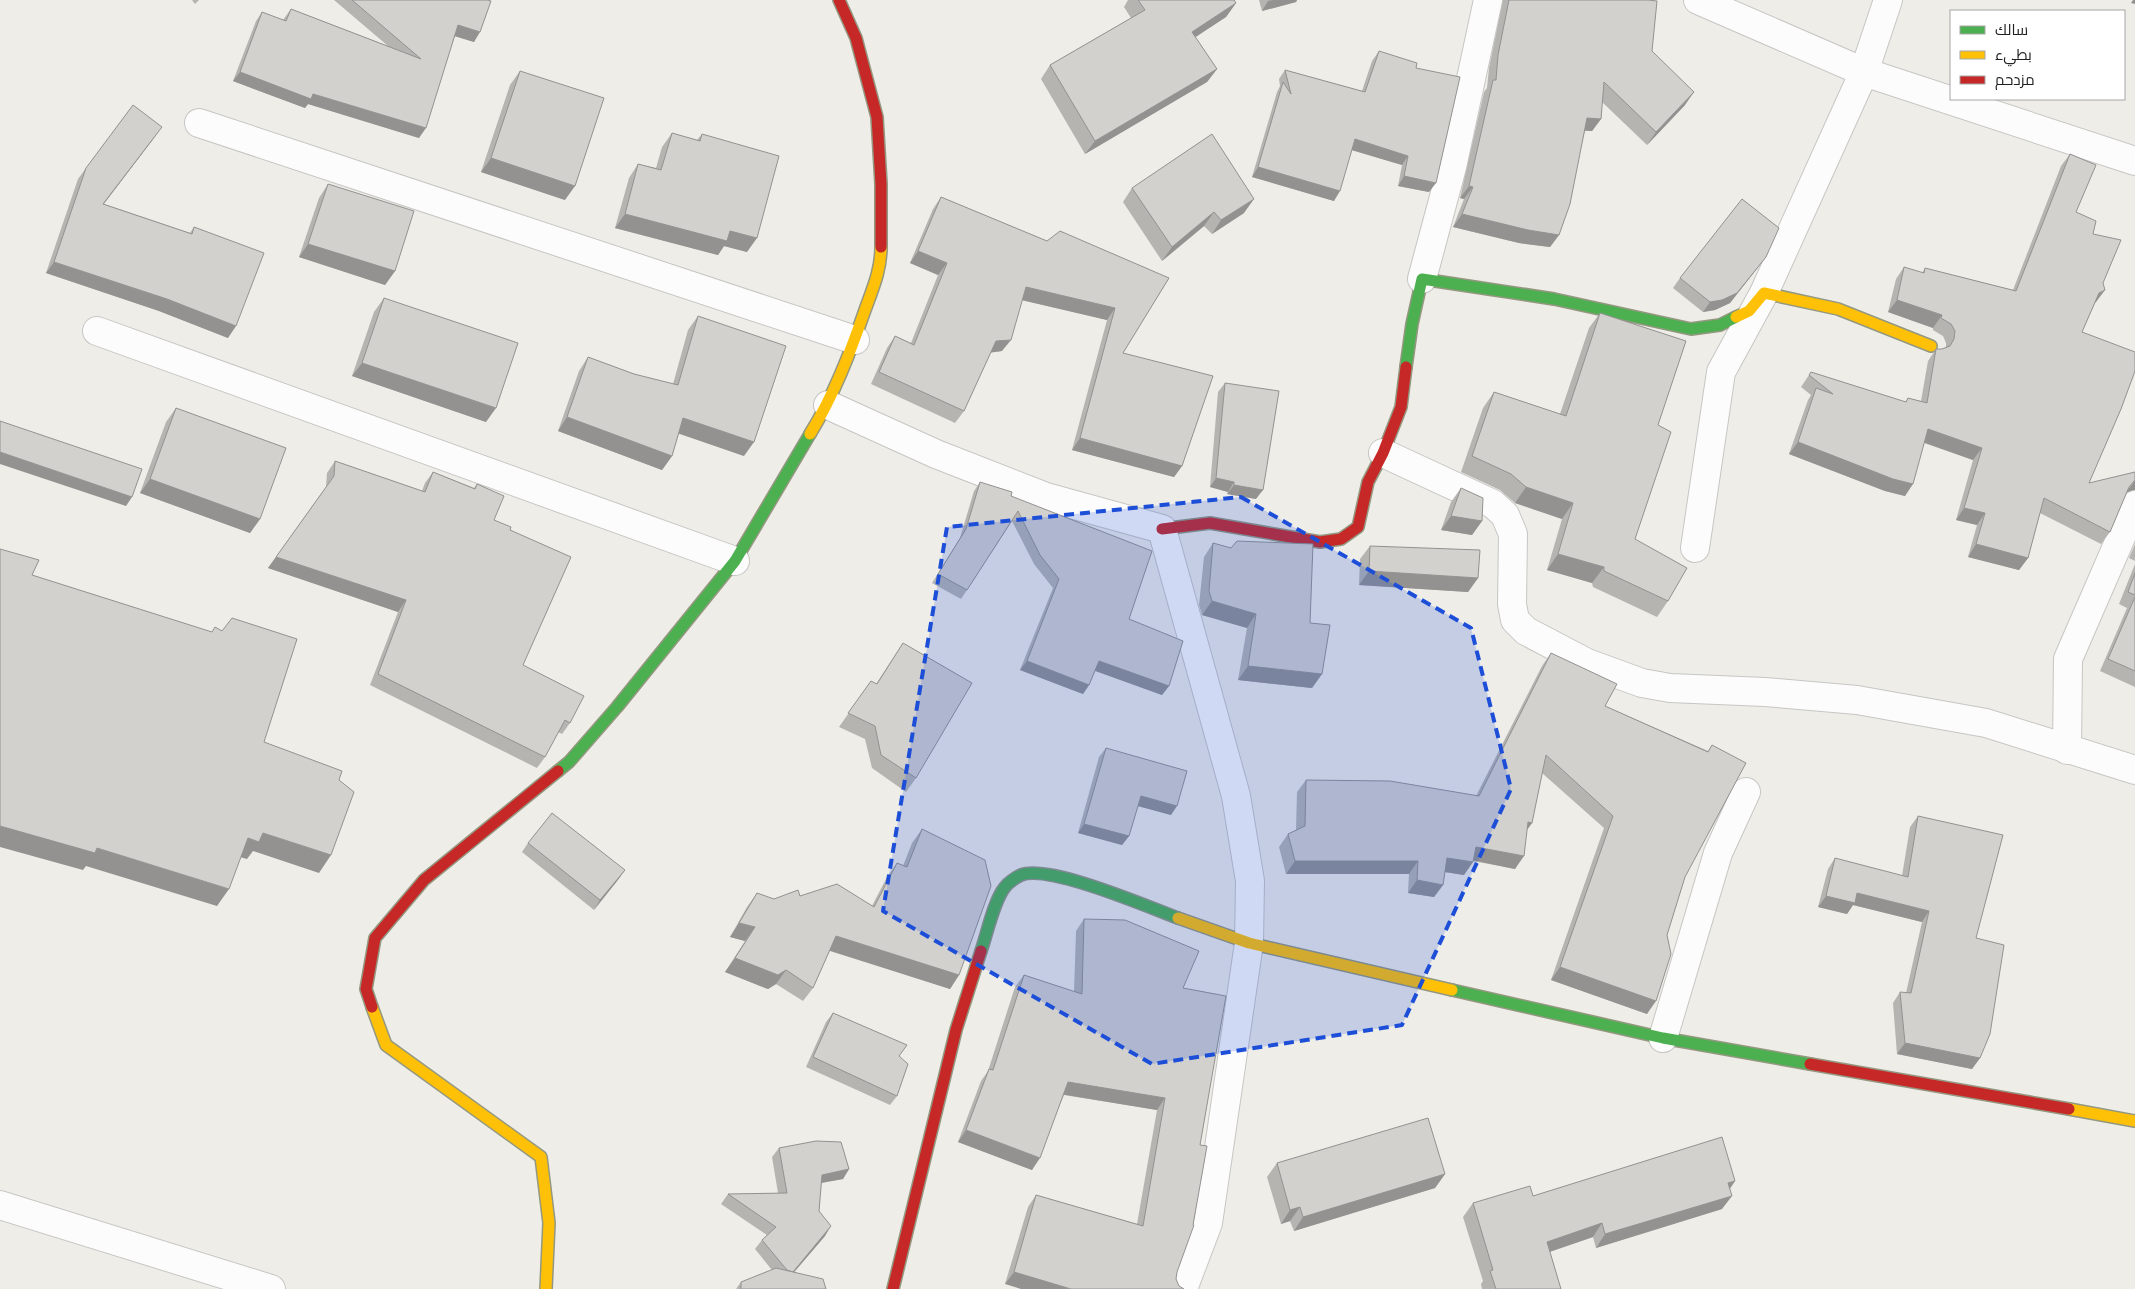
<svg xmlns="http://www.w3.org/2000/svg" width="2135" height="1289" font-family="Figtree,Cairo,sans-serif">
<rect width="100%" height="100%" fill="#eeede8"/>
<g fill="none" stroke-linecap="round" stroke-linejoin="round">
<defs>
<g id="street">
<polyline points="1698,0 1864,72 2135,161"/>
<polyline points="199,123 855,340"/>
<polyline points="1422,279 1452,167 1488,0"/>
<polyline points="97,331 735,561"/>
<polyline points="828,405 936,454 1046,497 1162,529 1236,796 1250,881 1249,943 1208,1223 1183,1289"/>
<polyline points="1383,453 1493,504 1505,515 1513,534 1512,604 1515,620 1526,631 1587,663 1642,683 1670,688 1765,692 1857,700 1986,723 2135,770"/>
<polyline points="1695,548 1721,372 1764,293 1864,72 1888,0"/>
<polyline points="2067,750 2068,659 2135,505"/>
<polyline points="1663,1038 1718,853 1746,792"/>
<polyline points="0,1205 271,1289"/>
</g>
<g id="fast">
<polyline points="1406,367 1412,324 1422,279 1554,299 1691,329 1720,325 1736,317"/>
<polyline points="558,771 569,762 617,707 735,561 810,434"/>
<path d="M981,951C987,934 994,900 1005,887C1008,883 1016,877 1021,875C1049,864 1148,907 1178,918"/>
<polyline points="1452,990 1663,1038 1810,1064"/>
</g>
<g id="slow">
<polyline points="1736,317 1749,311 1764,293 1838,309 1931,346"/>
<path d="M810,434C834,395 850,353 865,310C873,288 881,270 881,247"/>
<polyline points="1178,918 1249,943 1452,990"/>
<polyline points="372,1007 386,1045 541,1157 549,1223 546,1289"/>
<polyline points="2069,1109 2135,1121"/>
</g>
<g id="jam">
<polyline points="839,0 856,38 877,117 881,184 881,247"/>
<polyline points="1162,529 1210,523 1320,542 1341,539 1358,527 1368,482 1383,453 1401,407 1406,367"/>
<polyline points="372,1007 366,989 375,938 424,880 558,771"/>
<polyline points="1810,1064 2069,1109"/>
<polyline points="893,1289 956,1030 981,951"/>
</g>
</defs>
<use href="#street" stroke="#c7c6c4" stroke-width="30"/>
<use href="#fast" stroke="#949880" stroke-width="14"/>
<use href="#slow" stroke="#949880" stroke-width="14"/>
<use href="#jam" stroke="#949880" stroke-width="14"/>
<use href="#street" stroke="#fcfcfc" stroke-width="28"/>
<use href="#fast" stroke="#4caf50" stroke-width="11"/>
<use href="#slow" stroke="#ffc107" stroke-width="11"/>
<use href="#jam" stroke="#c62828" stroke-width="11"/>
</g>
<g fill="#b5b4b1">
<polygon points="192,0 199,0 195,4"/>
<polygon points="334,0 487,0 474,42 455,36 419,138 308,104 305,108 233,81 256,21 262,12 283,20 291,9 388,46"/>
<polygon points="1128,0 1234,0 1236,3 1226,17 1195,37 1217,69 1207,82 1085,154 1041,79 1050,65 1131,18 1124,7"/>
<polygon points="1259,0 1297,0 1296,2 1262,11"/>
<polygon points="1503,0 1648,0 1652,51 1685,105 1647,145 1602,102 1601,119 1592,131 1585,131 1559,235 1550,247 1519,243 1453,227 1464,199 1460,198 1484,92 1487,88 1489,68"/>
<polygon points="1379,51 1416,68 1429,192 1398,186 1402,165 1352,150 1334,201 1252,177 1277,92 1280,86 1279,79 1285,70 1362,91 1372,61"/>
<polygon points="520,71 565,200 481,172 510,85"/>
<polygon points="672,133 697,140 702,134 747,252 724,246 718,255 615,228 629,178 638,164 656,168 662,147"/>
<polygon points="154,138 104,204 190,233 194,227 228,338 159,311 46,273 78,179 86,168"/>
<polygon points="2070,154 2076,212 2093,234 2103,283 2096,302 2095,303 2082,332 2089,483 2133,490 2127,492 2110,532 2101,544 2040,513 2028,558 2019,570 1968,557 1977,525 1956,520 1973,460 1924,443 1905,496 1885,491 1789,454 1808,400 1811,395 1801,387 1811,372 1905,402 1908,398 1921,401 1928,361 1936,349 1942,349 1946,347 1946,343 1943,336 1933,330 1933,328 1888,312 1896,279 1904,267 1922,273 1925,268 2013,290 2061,166"/>
<polygon points="328,184 395,271 385,285 299,257 319,198"/>
<polygon points="1132,188 1244,213 1212,234 1204,226 1162,261 1123,202"/>
<polygon points="941,197 1047,241 1169,278 1123,353 1182,466 1174,477 1072,450 1107,320 1022,300 1002,351 991,352 964,411 955,423 871,384 887,348 895,336 911,343 938,275 910,263 933,209"/>
<polygon points="1759,266 1730,303 1715,310 1703,312 1673,288 1680,278"/>
<polygon points="384,298 486,422 352,376 374,312"/>
<polygon points="1600,313 1658,425 1635,539 1668,601 1657,617 1593,587 1592,583 1547,570 1562,519 1515,503 1500,490 1461,472 1483,408 1494,392 1560,414 1589,328"/>
<polygon points="698,316 744,456 679,433 672,456 662,470 558,431 579,371 588,357 634,374 673,384 688,330"/>
<polygon points="1225,383 1256,499 1227,494 1228,492 1210,487 1218,392"/>
<polygon points="176,408 260,519 250,533 140,493 166,422"/>
<polygon points="335,461 422,491 425,483 433,472 474,488 477,484 494,520 510,530 523,665 570,723 562,734 558,732 545,757 537,768 370,685 398,612 268,568 326,487 327,473"/>
<polygon points="980,482 1011,496 1129,619 1169,686 1162,695 1095,671 1089,685 1083,694 1020,670 1053,588 1034,564 1012,521 961,599 932,583 960,538 974,491"/>
<polygon points="1461,488 1482,521 1472,535 1441,530 1451,502"/>
<polygon points="1213,543 1310,623 1322,674 1312,688 1238,680 1247,628 1202,615 1199,605 1204,557"/>
<polygon points="2135,544 2135,561 2129,558"/>
<polygon points="1370,546 1478,578 1468,592 1359,585 1360,559"/>
<polygon points="2135,564 2135,687 2100,671 2127,608 2119,604"/>
<polygon points="903,643 916,778 906,792 872,768 865,739 839,727 871,681 876,684"/>
<polygon points="1551,653 1605,706 1708,751 1712,745 1685,877 1667,935 1647,1014 1551,980 1604,828 1542,773 1532,823 1527,830 1515,869 1473,861 1464,875 1445,872 1443,885 1434,897 1408,893 1409,874 1286,874 1279,847 1288,834 1296,830 1297,792 1306,780 1476,796 1542,666"/>
<polygon points="1106,748 1171,815 1138,806 1129,836 1122,845 1078,833 1099,757"/>
<polygon points="1918,816 1976,938 1980,1058 1972,1069 1897,1054 1893,1003 1900,992 1906,993 1922,922 1853,905 1847,914 1818,907 1828,869 1835,858 1902,876 1910,827"/>
<polygon points="922,829 959,975 950,989 830,950 813,988 803,1001 776,984 768,989 725,972 745,941 730,937 747,907 757,893 774,899 800,896 872,906 887,877 897,863 903,866 912,843"/>
<polygon points="528,843 625,870 594,910 522,852"/>
<polygon points="1084,919 1183,988 1176,1279 1179,1286 1005,1284 1028,1207 1036,1195 1137,1224 1157,1110 1064,1095 1032,1170 958,1142 981,1081 988,1071 1015,987 1024,975 1074,992 1076,931"/>
<polygon points="833,1013 900,1056 897,1096 890,1105 806,1067 826,1022"/>
<polygon points="779,1148 849,1169 843,1179 821,1183 819,1211 825,1236 794,1272 826,1289 736,1289 741,1282 772,1270 755,1249 762,1240 767,1235 721,1204 728,1194 778,1193 772,1157"/>
<polygon points="1277,1163 1445,1174 1435,1188 1294,1231 1290,1221 1281,1224 1267,1177"/>
<polygon points="1735,1181 1730,1189 1722,1209 1596,1248 1593,1237 1550,1252 1561,1289 1482,1289 1481,1284 1483,1281 1463,1217 1473,1203 1533,1196"/>
</g>
<g fill="#939290">
<polygon points="1273,0 1297,0 1296,2 1262,11 1268,1"/>
<polygon points="2133,0 2135,0 2135,4 2131,3"/>
<polygon points="1236,3 1226,17 1182,46 1192,32"/>
<polygon points="458,25 480,32 474,42 451,35"/>
<polygon points="1217,69 1207,82 1085,154 1095,141"/>
<polygon points="240,72 313,94 426,128 419,138 308,104 305,108 233,81"/>
<polygon points="1694,92 1685,105 1647,145 1656,132"/>
<polygon points="1587,118 1601,119 1592,131 1578,130"/>
<polygon points="162,127 154,138 95,215 103,204"/>
<polygon points="1355,139 1408,156 1402,165 1348,149"/>
<polygon points="491,158 575,186 565,200 481,172"/>
<polygon points="1258,167 1340,191 1334,201 1252,177"/>
<polygon points="1404,176 1436,183 1429,192 1398,186"/>
<polygon points="1469,186 1473,187 1464,199 1460,198"/>
<polygon points="1254,199 1244,213 1212,234 1221,220"/>
<polygon points="1214,212 1204,226 1162,261 1172,247"/>
<polygon points="625,214 730,231 757,238 747,252 724,246 718,255 615,228"/>
<polygon points="1462,214 1559,235 1550,247 1519,243 1453,227"/>
<polygon points="308,244 395,271 385,285 299,257"/>
<polygon points="918,251 947,263 938,275 910,263"/>
<polygon points="1766,257 1730,303 1715,310 1703,312 1710,302"/>
<polygon points="54,262 167,299 236,326 228,338 159,311 46,273"/>
<polygon points="1026,287 1115,308 1107,320 1017,299"/>
<polygon points="2105,290 2096,302 2090,305 2099,293"/>
<polygon points="1897,300 1942,315 1933,328 1888,312"/>
<polygon points="1011,340 1002,351 988,353 996,341"/>
<polygon points="362,363 496,408 486,422 352,376"/>
<polygon points="567,417 672,456 662,470 558,431"/>
<polygon points="683,418 754,442 744,456 674,432"/>
<polygon points="1928,429 1982,448 1973,460 1920,441"/>
<polygon points="1080,438 1182,466 1174,477 1072,450"/>
<polygon points="1798,442 1913,484 1905,496 1885,491 1789,454"/>
<polygon points="0,452 132,497 126,506 0,464"/>
<polygon points="1216,478 1234,482 1228,492 1210,487"/>
<polygon points="150,479 260,519 250,533 140,493"/>
<polygon points="2135,480 2135,490 2133,490 2125,493 2121,499"/>
<polygon points="1234,485 1263,490 1256,499 1227,494"/>
<polygon points="1526,487 1573,503 1562,519 1515,503"/>
<polygon points="1964,508 1985,513 1977,525 1956,520"/>
<polygon points="1451,516 1482,521 1472,535 1441,530"/>
<polygon points="1976,544 2028,558 2019,570 1968,557"/>
<polygon points="1558,554 1604,567 1592,583 1547,570"/>
<polygon points="276,557 406,600 398,612 268,568"/>
<polygon points="1369,571 1478,578 1468,592 1359,585"/>
<polygon points="1212,601 1256,614 1247,628 1202,615"/>
<polygon points="1027,661 1089,685 1083,694 1020,670"/>
<polygon points="1099,661 1169,686 1162,695 1093,670"/>
<polygon points="1248,666 1322,674 1312,688 1238,680"/>
<polygon points="1141,796 1177,806 1171,815 1134,805"/>
<polygon points="1528,822 1532,823 1523,835"/>
<polygon points="1084,824 1129,836 1122,845 1078,833"/>
<polygon points="0,826 97,848 229,889 217,906 86,866 83,870 0,847"/>
<polygon points="263,833 331,855 319,873 253,851 247,859 236,856 248,838"/>
<polygon points="1476,847 1524,856 1515,869 1467,859"/>
<polygon points="1447,858 1473,862 1464,875 1438,871"/>
<polygon points="1295,861 1418,861 1409,874 1286,874"/>
<polygon points="625,870 618,880 594,910 600,900"/>
<polygon points="1417,880 1443,885 1434,897 1408,893"/>
<polygon points="1857,893 1929,911 1922,922 1853,905 1847,914 1818,907 1826,896"/>
<polygon points="739,923 755,927 745,941 730,937"/>
<polygon points="836,936 959,975 950,989 827,950"/>
<polygon points="735,958 786,970 776,984 768,989 725,972"/>
<polygon points="1560,967 1656,1001 1647,1014 1551,980"/>
<polygon points="1905,1043 1980,1058 1972,1069 1897,1054"/>
<polygon points="1068,1082 1165,1098 1157,1110 1060,1094"/>
<polygon points="966,1130 1040,1158 1032,1170 958,1142"/>
<polygon points="849,1169 843,1179 815,1184 822,1175"/>
<polygon points="1445,1174 1435,1188 1294,1231 1303,1217"/>
<polygon points="1735,1181 1725,1195 1728,1183"/>
<polygon points="1732,1196 1722,1209 1596,1248 1605,1234"/>
<polygon points="1300,1207 1290,1221 1281,1224 1290,1210"/>
<polygon points="1602,1223 1593,1237 1537,1256 1547,1242"/>
<polygon points="831,1226 825,1236 784,1284 791,1274"/>
<polygon points="1014,1272 1071,1289 1021,1289 1005,1284"/>
</g>
<g fill="#d2d1ce" stroke="#939290">
<polygon points="352,0 487,0 491,1 480,32 458,25 426,128 313,94 311,99 240,72 262,12 286,21 291,9 421,59"/>
<polygon points="1138,0 1234,0 1236,3 1192,32 1217,69 1095,141 1050,65 1145,10"/>
<polygon points="1509,0 1648,0 1657,1 1652,51 1694,92 1656,132 1604,82 1601,119 1587,118 1570,204 1559,235 1528,230 1462,214 1473,187 1469,186 1493,80 1496,80 1498,55"/>
<polygon points="1379,51 1417,63 1416,68 1460,77 1436,183 1404,176 1408,156 1355,139 1340,191 1258,167 1283,82 1291,94 1285,70 1365,92"/>
<polygon points="520,71 604,98 575,186 491,158"/>
<polygon points="133,105 162,127 103,204 192,234 194,227 264,253 236,326 167,299 54,262 86,168"/>
<polygon points="672,133 700,141 702,134 779,156 757,238 730,231 727,241 625,214 638,164 661,170"/>
<polygon points="1212,134 1254,199 1221,220 1214,212 1172,247 1132,188"/>
<polygon points="2070,154 2096,165 2076,212 2096,221 2093,234 2121,240 2103,283 2105,290 2099,293 2082,332 2135,352 2135,371 2121,409 2089,483 2135,472 2135,480 2129,487 2110,532 2044,498 2028,558 1976,544 1985,513 1964,508 1982,448 1928,429 1913,484 1893,479 1798,442 1816,388 1833,394 1809,375 1811,372 1906,402 1908,398 1927,403 1936,349 1942,349 1950,346 1954,339 1955,331 1951,324 1941,318 1942,315 1897,300 1904,267 1924,273 1925,268 2016,291"/>
<polygon points="328,184 414,211 395,271 308,244"/>
<polygon points="941,197 1047,241 1060,231 1169,278 1123,353 1213,376 1182,466 1080,438 1115,308 1026,287 1011,340 996,341 964,411 879,372 895,336 914,345 947,263 918,251"/>
<polygon points="1742,199 1779,228 1766,257 1737,293 1722,300 1710,302 1680,278"/>
<polygon points="384,298 518,343 496,408 362,363"/>
<polygon points="1600,313 1686,341 1658,425 1671,432 1635,539 1687,568 1668,601 1604,571 1604,567 1558,554 1573,503 1526,487 1511,474 1472,456 1494,392 1566,416"/>
<polygon points="698,316 786,346 754,442 683,418 672,456 567,417 588,357 634,374 678,385"/>
<polygon points="1225,383 1279,391 1263,490 1234,485 1234,482 1216,478"/>
<polygon points="176,408 286,448 260,519 150,479"/>
<polygon points="0,421 142,469 132,497 0,452"/>
<polygon points="335,461 425,492 433,472 475,489 477,484 504,496 494,520 511,527 510,530 571,557 523,665 584,696 570,723 565,720 545,757 378,674 406,600 276,557 334,476"/>
<polygon points="980,482 1012,492 1011,496 1152,551 1129,619 1183,641 1169,686 1099,661 1089,685 1027,661 1059,579 1040,555 1018,511 967,590 938,574 966,529"/>
<polygon points="1461,488 1483,498 1482,521 1451,516"/>
<polygon points="1237,541 1313,544 1310,623 1330,625 1322,674 1248,666 1256,614 1212,601 1209,591 1213,543 1231,548"/>
<polygon points="1370,546 1480,550 1478,578 1369,571"/>
<polygon points="0,549 39,560 32,575 212,632 215,627 222,631 232,618 297,639 264,742 342,771 339,780 354,792 331,855 263,833 259,842 248,838 229,889 97,848 95,853 0,826"/>
<polygon points="2135,573 2135,595 2128,592"/>
<polygon points="2135,597 2135,671 2108,659"/>
<polygon points="903,643 972,683 916,778 881,755 875,726 848,713 871,681 877,684"/>
<polygon points="1551,653 1617,684 1605,706 1708,752 1712,745 1746,763 1685,877 1667,935 1671,954 1656,1001 1560,967 1613,816 1546,755 1532,823 1528,822 1524,856 1476,847 1473,862 1447,858 1443,885 1417,880 1418,861 1295,861 1288,834 1305,826 1306,780 1390,781 1479,796"/>
<polygon points="1106,748 1187,771 1177,806 1141,796 1129,836 1084,824"/>
<polygon points="552,813 625,870 600,900 528,843"/>
<polygon points="1918,816 2003,835 1976,938 2004,945 1990,1034 1980,1058 1905,1043 1900,992 1911,993 1929,911 1857,893 1855,903 1826,896 1835,858 1908,877"/>
<polygon points="922,829 985,860 991,886 959,975 836,936 813,988 786,970 778,975 735,958 755,927 739,923 757,893 774,899 798,890 800,896 837,884 874,907 897,863 907,867"/>
<polygon points="1084,919 1125,920 1199,951 1183,988 1226,996 1200,1145 1207,1146 1193,1225 1194,1225 1177,1272 1176,1279 1179,1286 1184,1289 1071,1289 1014,1272 1036,1195 1143,1226 1165,1098 1068,1082 1040,1158 966,1130 989,1069 993,1070 1024,975 1082,994"/>
<polygon points="833,1013 907,1045 899,1056 908,1064 897,1096 813,1057"/>
<polygon points="1428,1118 1445,1174 1303,1217 1300,1207 1290,1210 1277,1163"/>
<polygon points="1722,1137 1735,1181 1728,1183 1732,1196 1605,1234 1602,1223 1547,1242 1561,1289 1496,1289 1490,1271 1493,1270 1473,1203 1530,1186 1533,1196"/>
<polygon points="816,1141 841,1142 849,1169 822,1175 819,1211 831,1226 793,1272 787,1270 762,1240 776,1227 728,1194 787,1193 779,1148"/>
<polygon points="776,1268 823,1279 826,1289 741,1289 741,1282"/>
</g>
<path fill="#1d4ed8" fill-opacity="0.2" stroke="#1d4ed8" stroke-width="4" stroke-dasharray="10 6" stroke-linejoin="round" d="M1241,497L1471,628L1511,789L1402,1025L1152,1064L883,911L947,527Z"/>
<rect x="1950" y="10" width="175" height="90" fill="#ffffff" stroke="#a6a6a6"/>
<rect x="1960" y="26" width="25" height="8" fill="#4caf50" stroke="#a6a6a6"/>
<text x="1995" y="35" font-size="15" fill="#202020">سالك</text>
<rect x="1960" y="51" width="25" height="8" fill="#ffc107" stroke="#a6a6a6"/>
<text x="1995" y="60" font-size="15" fill="#202020">بطيء</text>
<rect x="1960" y="76" width="25" height="8" fill="#c62828" stroke="#a6a6a6"/>
<text x="1995" y="85" font-size="15" fill="#202020">مزدحم</text>
</svg>
